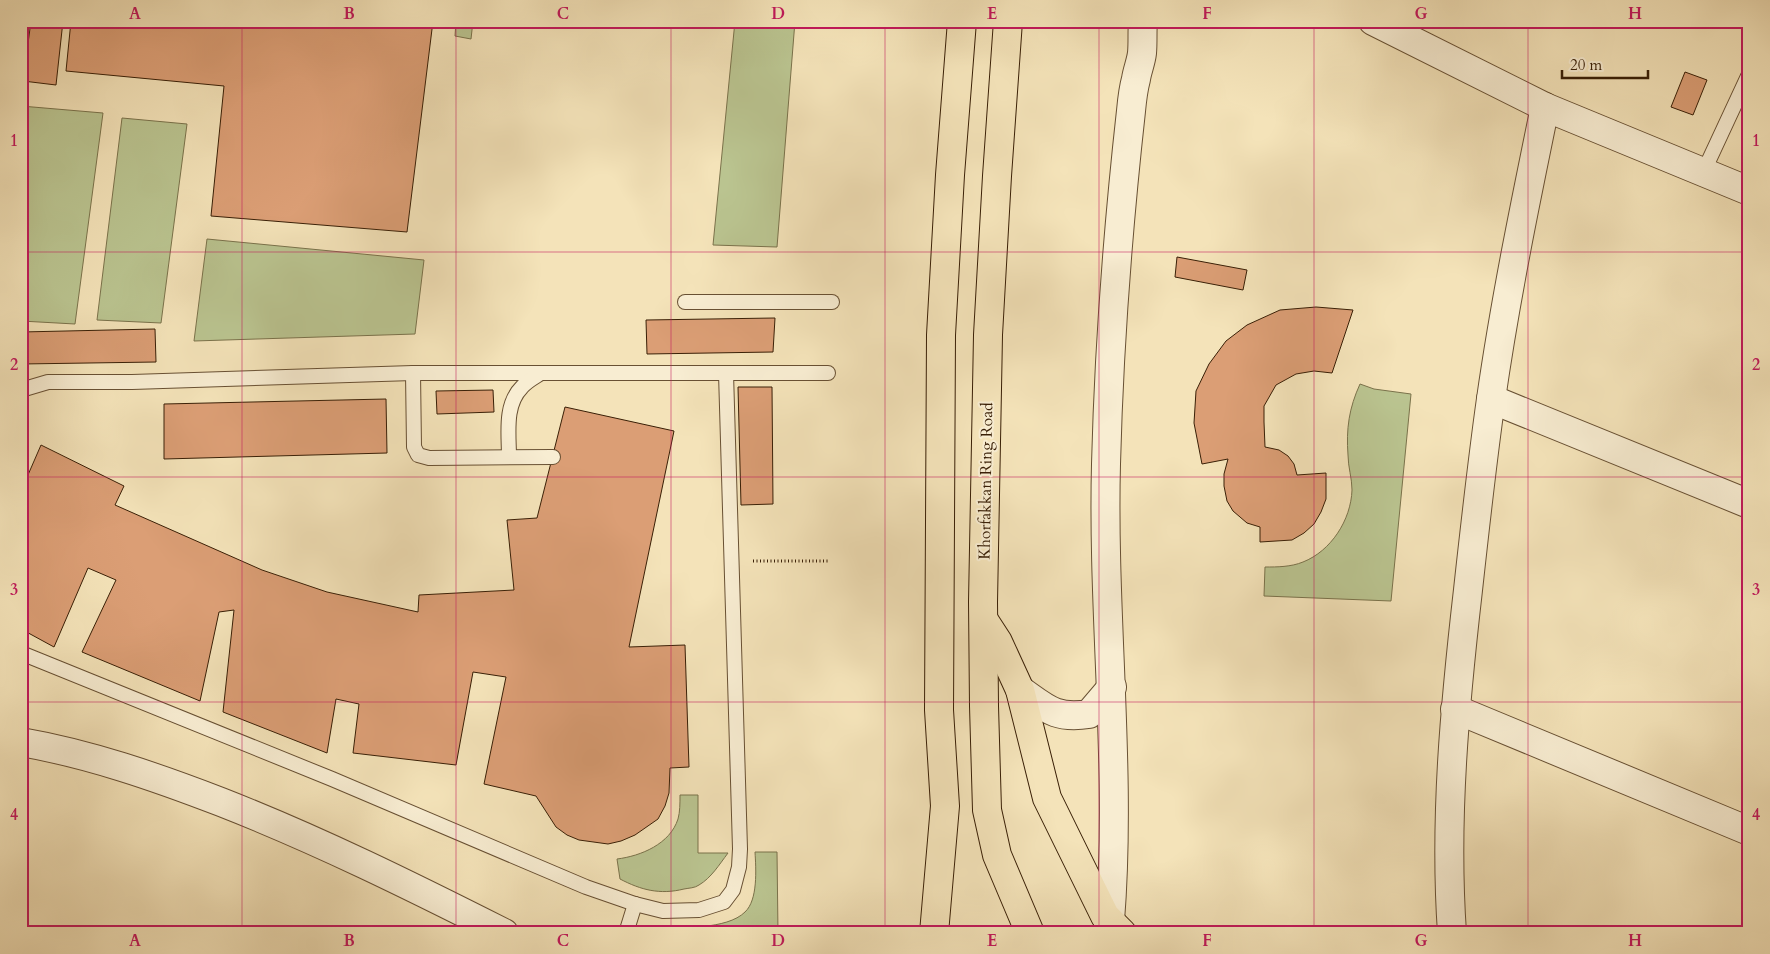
<svg xmlns="http://www.w3.org/2000/svg" width="1770" height="954" font-family="Cardo,serif">
<rect width="100%" height="100%" fill="#f4e3b9"/>
<filter id="stains"><feTurbulence type="fractalNoise" baseFrequency=".004" numOctaves="4"/><feColorMatrix values="0 0 0 0 .2 0 0 0 0 .09 0 0 0 0 .02 0 0 0 .5 -.17"/></filter>
<radialGradient id="worn" r=".72"><stop offset=".6" stop-color="#630" stop-opacity="0"/><stop offset="1" stop-color="#630" stop-opacity=".3"/></radialGradient>
<g fill="#bac490" stroke="#7a724b">
<polygon points="456,21 473,21 471,39 455,36"/>
<polygon points="735,21 795,21 777,247 713,245"/>
<polygon points="21,106 103,113 75,324 21,321"/>
<polygon points="122,118 187,124 161,323 97,320"/>
<polygon points="207,239 424,260 415,334 194,341"/>
<path d="M1360,384L1374,389L1411,394L1391,601L1264,596L1265,567C1277,567 1291,567 1303,562C1331,551 1351,520 1352,490C1352,478 1348,467 1348,455C1346,429 1349,408 1360,384Z"/>
<path d="M680,795H698V853H728C719,865 711,878 699,885C695,888 689,888 684,889C660,895 641,890 620,879L617,859C641,856 670,844 678,819C680,812 680,803 680,795Z"/>
<path d="M755,852H777L778,933H648L655,930C680,927 727,930 745,912C758,900 756,869 755,852Z"/>
</g>
<g fill="#db9e75" stroke="#391f06">
<polygon points="31,21 63,21 56,85 23,81"/>
<polygon points="71,21 433,21 407,232 211,216 224,86 66,71"/>
<polygon points="1685,72 1707,80 1693,115 1671,107"/>
<polygon points="1749,109 1749,127 1743,125"/>
<polygon points="1177,257 1247,270 1243,290 1175,277"/>
<polygon points="1316,307 1353,310 1332,373 1314,371 1296,374 1276,385 1264,406 1264,422 1265,447 1279,450 1288,456 1294,464 1297,475 1326,473 1326,499 1321,512 1314,524 1304,533 1292,540 1260,542 1260,527 1247,523 1233,511 1227,501 1224,486 1224,474 1228,459 1202,464 1194,423 1196,391 1209,364 1226,341 1247,325 1280,310"/>
<polygon points="775,318 773,352 647,354 646,320"/>
<polygon points="155,329 156,362 21,364 21,332"/>
<polygon points="738,387 772,387 773,504 741,505"/>
<polygon points="493,390 494,412 437,414 436,391"/>
<polygon points="386,399 387,453 164,459 164,404"/>
<polygon points="565,407 674,431 629,647 685,645 689,767 670,768 669,793 665,806 658,819 635,835 621,841 608,844 579,840 567,835 556,827 536,796 484,784 506,677 473,672 456,765 353,753 359,704 336,699 327,753 223,712 234,610 219,612 200,701 82,652 116,580 88,568 54,647 21,629 21,491 41,445 124,486 115,505 262,570 327,592 418,612 419,595 514,590 507,520 537,518"/>
</g>
<g fill="none" stroke-linecap="round" stroke-linejoin="round">
<defs>
<g id="service">
<polyline points="1703,173 1749,74"/>
<polyline points="685,302 832,302"/>
<polyline points="413,373 414,447 418,455 429,458 553,457"/>
<polyline points="21,390 48,382 132,382 413,373 828,373"/>
<path d="M509,457C509,434 504,405 522,387C527,381 535,377 541,373"/>
<polyline points="21,653 332,779 586,887 635,904 663,911 699,910 724,902 733,890 739,867 740,849 726,373"/>
<polyline points="626,933 635,904"/>
</g>
<g id="minor">
<polyline points="1373,21 1545,107 1749,191"/>
<polyline points="1491,399 1749,504"/>
<path d="M1020,690C1047,709 1055,719 1089,714L1112,687"/>
<polyline points="1455,709 1749,831"/>
<path d="M21,742C90,754 156,777 221,802C318,840 411,886 504,933"/>
<path d="M1110,921C1122,769 1102,616 1106,464C1109,346 1118,228 1131,111C1132,100 1133,90 1136,79C1137,71 1141,62 1142,53C1143,42 1142,32 1143,21"/>
<path d="M1452,933C1444,819 1455,703 1468,590C1475,526 1482,463 1491,399C1505,301 1525,204 1545,107"/>
</g>
<g id="trunk">
<polyline points="1008,21 997,176 988,335 983,602 984,706 987,810 997,855 1030,933"/>
<polyline points="985,622 998,642 1020,690 1047,798 1105,916 1122,933"/>
<polyline points="934,933 945,806 939,710 941,335 950,175 962,21"/>
</g>
</defs>
<use href="#service" stroke="#685033" stroke-width="16"/>
<use href="#minor" stroke="#685033" stroke-width="30"/>
<use href="#trunk" stroke="#391f06" stroke-width="30"/>
<polyline stroke="#391f06" stroke-width="3" stroke-dasharray="1 2.5" stroke-linecap="butt" points="753,561 830,561"/>
<use href="#service" stroke="#f8edd2" stroke-width="14"/>
<use href="#minor" stroke="#f8edd2" stroke-width="28"/>
<use href="#trunk" stroke="#f4e3b9" stroke-width="28"/>
</g>
<path fill="none" stroke="#c2185b" stroke-width="1" stroke-opacity="0.55" d="M242,21V933M456,21V933M671,21V933M885,21V933M1099,21V933M1314,21V933M1528,21V933M21,252H1749M21,477H1749M21,702H1749"/>
<g text-anchor="middle" stroke-width="4" stroke-linejoin="round" paint-order="stroke">
<g font-size="16" fill="#391f06" stroke="#f8edd2">
<text transform="translate(985 481) rotate(-89)" y="6">Khorfakkan Ring Road</text>
</g>
</g>
<rect width="1770" height="954" fill="none" stroke="#f4e3b9" stroke-width="55"/>
<path d="M1562 70v8h86v-8" fill="none" stroke="#391f06" stroke-width="2.5"/>
<text x="1570" y="70" font-size="15" fill="#391f06" stroke="#f8edd2" stroke-width="4" paint-order="stroke">20 m</text>
<rect x="28" y="28" width="1714" height="898" fill="none" stroke="#c2185b" stroke-width="2"/>
<g font-size="16" text-anchor="middle" font-weight="bold" fill="#c2185b">
<text x="135" y="19">A</text>
<text x="349" y="19">B</text>
<text x="563" y="19">C</text>
<text x="778" y="19">D</text>
<text x="992" y="19">E</text>
<text x="1207" y="19">F</text>
<text x="1421" y="19">G</text>
<text x="1635" y="19">H</text>
<text x="14" y="146">1</text>
<text x="1756" y="146">1</text>
<text x="14" y="370">2</text>
<text x="1756" y="370">2</text>
<text x="14" y="595">3</text>
<text x="1756" y="595">3</text>
<text x="14" y="820">4</text>
<text x="1756" y="820">4</text>
<text x="135" y="946">A</text>
<text x="349" y="946">B</text>
<text x="563" y="946">C</text>
<text x="778" y="946">D</text>
<text x="992" y="946">E</text>
<text x="1207" y="946">F</text>
<text x="1421" y="946">G</text>
<text x="1635" y="946">H</text>
</g>
<rect width="100%" height="100%" filter="url(#stains)"/>
<rect width="100%" height="100%" fill="url(#worn)"/>
</svg>
